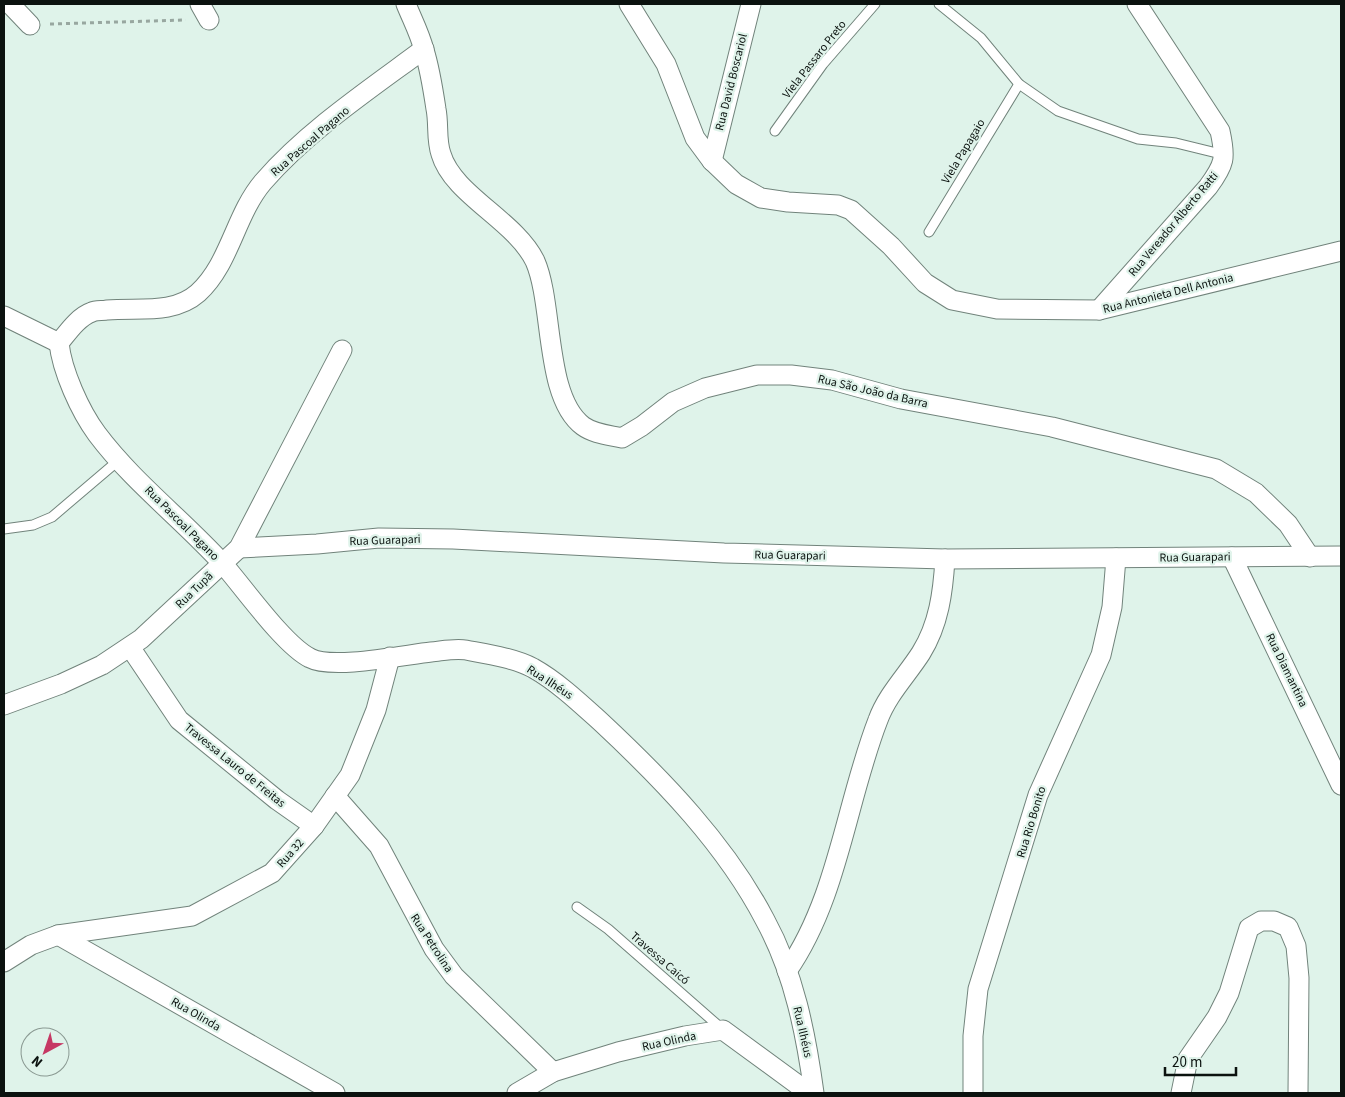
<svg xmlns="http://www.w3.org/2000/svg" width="1345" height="1097" font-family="'Source Sans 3',sans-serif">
<rect width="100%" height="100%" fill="#dff3ea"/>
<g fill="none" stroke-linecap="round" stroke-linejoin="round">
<defs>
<g id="service">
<polyline points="939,4 981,38 1019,84 1058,111 1138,139 1176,143 1225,155"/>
<polyline points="775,131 823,64 875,4"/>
<polyline points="929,232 1019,84"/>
<polyline points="4,529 33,525 52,517 119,460"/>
<polyline points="577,907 608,929 721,1028"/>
</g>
<g id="minor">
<polyline points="10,4 30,25"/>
<polyline points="200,4 209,20"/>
<path d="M406,4C412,19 420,34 424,50C430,69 433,89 436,109C439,124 436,140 441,154C453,195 515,220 535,261C554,304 544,397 583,426C594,434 609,435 622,438L642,426L673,402L705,388L757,375H791L832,380L901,399L1052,427L1216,469L1256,493L1288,524L1310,557"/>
<polyline points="629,4 666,64 695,138 712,161 736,184 761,198 788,202 838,205 851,210 891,246 925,283 952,300 997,309 1099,310 1341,251"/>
<path d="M424,49C370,89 307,131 263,182C235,215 230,264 198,293C173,315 138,307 107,310C103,311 96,310 92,312C78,317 68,332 59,343C62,371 80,411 97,434C133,482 182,519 223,564C244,588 284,645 310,658C332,670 404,655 431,652C442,651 455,648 466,650C487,654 514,658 533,668C558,682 581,704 602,723C663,780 726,845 765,920C794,973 806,1034 814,1093"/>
<polyline points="712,161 751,4"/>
<path d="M1099,310L1208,187C1225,164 1226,158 1220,131L1137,4"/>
<polyline points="4,316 59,343"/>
<polyline points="239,548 317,544 379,538 453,539 724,553 945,559 1341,556"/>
<polyline points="1232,557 1341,785"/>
<polyline points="130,647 179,720 277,800 314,826"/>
<polyline points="4,705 61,684 102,665 141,639 239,548 342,350"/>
<polyline points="335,796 379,846 434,949 454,976 553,1072"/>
<polyline points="58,935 335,1093"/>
<polyline points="4,962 31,945 58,935 192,916 272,873 314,826 350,775 376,710 390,657"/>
<path d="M787,971C838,898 846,802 878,720C887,695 907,675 921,653C939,624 943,592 945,559"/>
<polyline points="517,1093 553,1072 618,1052 685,1036 723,1030 809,1093"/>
<polyline points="973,1093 973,1036 978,989 1038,795 1101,655 1112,607 1116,558"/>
<polyline points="1181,1093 1188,1059 1217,1017 1229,993 1249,928 1261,921 1274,921 1288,927 1296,946 1299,978 1298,1093"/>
</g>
</defs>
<use href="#service" stroke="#71837b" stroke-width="11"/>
<use href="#minor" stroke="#71837b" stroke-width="21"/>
<polyline stroke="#98a7a0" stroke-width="3" stroke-dasharray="4 4" stroke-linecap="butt" points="50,24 186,20"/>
<use href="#service" stroke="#fff" stroke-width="9"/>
<use href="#minor" stroke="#fff" stroke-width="19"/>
</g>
<g text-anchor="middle" stroke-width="4.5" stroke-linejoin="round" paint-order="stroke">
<g font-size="12" fill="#0b120f" stroke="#dff3ea">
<text transform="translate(814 59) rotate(-52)" y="4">Viela Passaro Preto</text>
<text transform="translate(731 82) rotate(-76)" y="4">Rua David Boscariol</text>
<text transform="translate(310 141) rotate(-41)" y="4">Rua Pascoal Pagano</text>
<text transform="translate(963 151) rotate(-59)" y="4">Viela Papagaio</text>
<text transform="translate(1173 224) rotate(-50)" y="4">Rua Vereador Alberto Ratti</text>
<text transform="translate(1168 293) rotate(-14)" y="4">Rua Antonieta Dell Antonia</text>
<text transform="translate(873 391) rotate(13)" y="4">Rua São João da Barra</text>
<text transform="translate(182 523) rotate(45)" y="4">Rua Pascoal Pagano</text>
<text transform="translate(385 540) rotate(-2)" y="4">Rua Guarapari</text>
<text transform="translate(790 555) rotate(1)" y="4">Rua Guarapari</text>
<text transform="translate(1195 557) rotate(-1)" y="4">Rua Guarapari</text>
<text transform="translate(194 590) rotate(-44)" y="4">Rua Tupã</text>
<text transform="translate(1287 670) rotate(64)" y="4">Rua Diamantina</text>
<text transform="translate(550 682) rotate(33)" y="4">Rua Ilhéus</text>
<text transform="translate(235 765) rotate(39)" y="4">Travessa Lauro de Freitas</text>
<text transform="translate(1031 822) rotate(-73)" y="4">Rua Rio Bonito</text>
<text transform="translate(290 853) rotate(-49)" y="4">Rua 32</text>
<text transform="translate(432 943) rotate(57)" y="4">Rua Petrolina</text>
<text transform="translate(660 958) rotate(41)" y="4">Travessa Caicó</text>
<text transform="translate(196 1014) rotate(30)" y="4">Rua Olinda</text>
<text transform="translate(803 1032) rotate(77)" y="4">Rua Ilhéus</text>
<text transform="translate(669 1041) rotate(-12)" y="4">Rua Olinda</text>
</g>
</g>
<rect width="1345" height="1097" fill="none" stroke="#0b120f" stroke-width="10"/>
<g transform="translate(45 1052) rotate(220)"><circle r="24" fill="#dff3ea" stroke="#8a9992"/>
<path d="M0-4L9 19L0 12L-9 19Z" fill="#c63864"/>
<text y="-8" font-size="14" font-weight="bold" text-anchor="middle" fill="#0b120f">N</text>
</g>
<path d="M1165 1067v8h71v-8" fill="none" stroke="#0b120f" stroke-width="2.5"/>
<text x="1172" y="1067" font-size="15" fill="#0b120f" stroke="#dff3ea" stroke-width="4" paint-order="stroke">20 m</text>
</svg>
